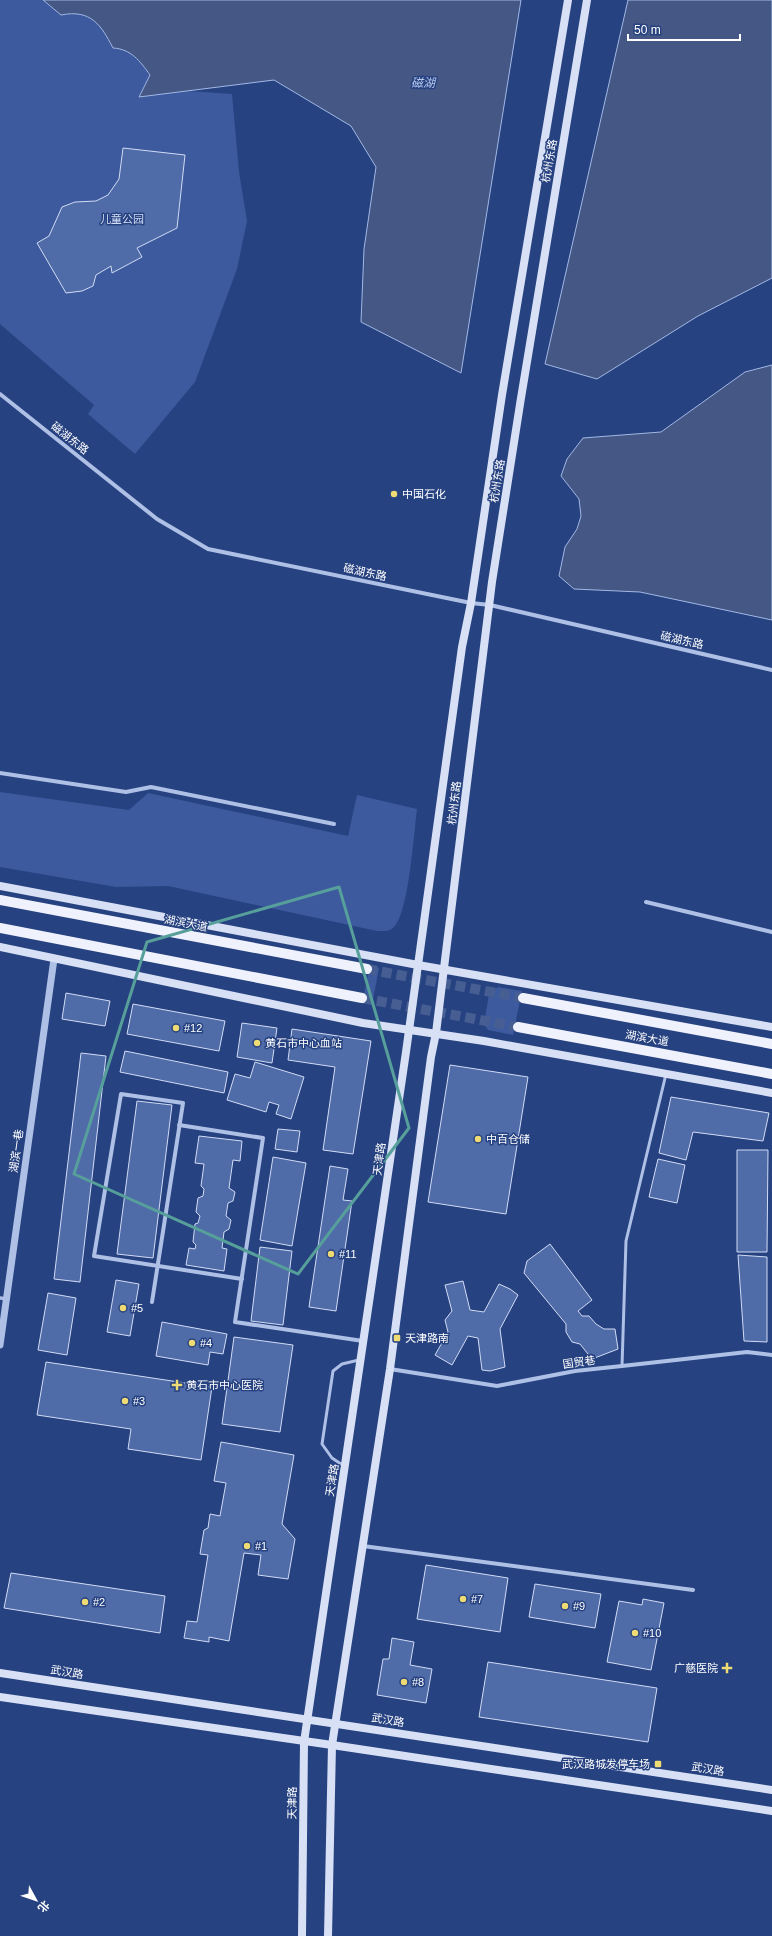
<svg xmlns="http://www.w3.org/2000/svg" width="772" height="1936" font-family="Helvetica,'Noto Sans SC',sans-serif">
<rect width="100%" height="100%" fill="#274280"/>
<g fill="#3c5a9d">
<path d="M0,0H43L61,15C91,9 101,24 113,48C132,49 140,61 150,75L139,96L173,90L232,94L239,172L247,221L237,269L195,382L135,454L88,414L94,405L0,324Z"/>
<path d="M0,792L129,810L148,793L348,836L357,795L417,809C414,832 409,912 394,927C389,932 384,931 377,931L168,886L116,887L0,867Z"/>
<polygon points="370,966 379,968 372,1005 362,1003"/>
<polygon points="498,987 522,991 513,1035 488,1030 484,1024 489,994"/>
</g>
<g fill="#445785" stroke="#a2b9e6">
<path d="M43,0H521L461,373L361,322L364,249L376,167L351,126L274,80L139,97L150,75C140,61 131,49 113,48C101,25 91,9 61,15Z"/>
<polygon points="628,0 772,0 772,278 698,316 597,379 545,364"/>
<polygon points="772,365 772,620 640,592 574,589 559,576 565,547 577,529 581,516 579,499 561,476 567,459 583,438 661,432 745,372"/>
</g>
<g fill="#4f6ba8" stroke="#d1dcf5">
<polygon points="123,148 185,155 177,228 137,248 142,257 112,273 111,266 96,275 93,286 82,291 66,293 37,243 49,236 62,207 75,202 96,201 108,195 119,179"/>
<polygon points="66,993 110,1001 105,1026 62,1019"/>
<polygon points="133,1004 225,1021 219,1051 127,1034"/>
<polygon points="242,1023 277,1028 272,1063 237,1057"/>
<polygon points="292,1029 371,1041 353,1154 323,1150 335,1067 288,1060"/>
<polygon points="125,1051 228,1072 224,1093 120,1072"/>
<polygon points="81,1053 106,1056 80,1282 54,1279"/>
<polygon points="255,1062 304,1077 291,1119 276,1114 279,1105 269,1102 266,1112 227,1100 235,1074 250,1078"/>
<polygon points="450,1065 528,1077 506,1214 428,1202"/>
<polygon points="671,1097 769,1113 763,1141 693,1132 686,1160 659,1153"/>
<polygon points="137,1101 172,1105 153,1258 117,1254"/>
<polygon points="278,1129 300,1131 297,1152 275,1149"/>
<polygon points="199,1136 242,1141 240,1161 233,1160 229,1188 235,1192 233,1201 228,1203 226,1216 231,1220 229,1229 224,1232 222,1248 227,1249 224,1271 186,1265 189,1248 195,1249 196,1245 193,1242 195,1224 198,1223 200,1216 196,1212 198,1198 203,1196 204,1189 201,1186 204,1164 195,1163"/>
<polygon points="737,1150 768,1150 767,1252 737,1252"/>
<polygon points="273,1157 306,1163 292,1246 260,1240"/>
<polygon points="658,1159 685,1165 677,1203 649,1197"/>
<polygon points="330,1166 348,1169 343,1200 352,1201 336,1311 309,1307"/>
<polygon points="550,1244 592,1300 578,1311 582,1316 589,1316 596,1324 604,1329 615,1329 618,1349 592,1359 580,1344 572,1342 566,1332 566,1324 524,1273 527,1261"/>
<polygon points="260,1247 292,1251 283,1325 251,1321"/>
<polygon points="738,1255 767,1257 767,1342 744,1341"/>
<polygon points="116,1280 139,1284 130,1336 107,1332"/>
<polygon points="463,1281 470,1310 484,1312 499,1284 510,1289 518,1295 500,1329 505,1367 490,1371 482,1370 478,1338 468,1336 452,1365 435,1355 448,1332 445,1320 452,1311 445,1285"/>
<polygon points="48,1293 76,1298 67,1355 38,1350"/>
<polygon points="162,1322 227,1334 223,1354 210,1352 208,1365 156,1356"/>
<polygon points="234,1337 293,1345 280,1432 222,1424"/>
<polygon points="46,1362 212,1387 201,1460 128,1449 131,1429 37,1415"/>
<polygon points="221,1442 294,1455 282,1524 295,1539 288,1579 258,1575 261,1555 244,1553 229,1641 209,1637 209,1642 184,1638 187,1621 197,1622 208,1555 200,1554 204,1530 208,1528 210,1514 220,1516 226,1483 214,1481"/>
<polygon points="426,1565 508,1578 500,1632 417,1619"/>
<polygon points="11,1573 165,1596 160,1633 4,1608"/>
<polygon points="535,1584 601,1594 595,1628 529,1617"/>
<polygon points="643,1599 664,1603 651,1670 607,1662 619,1601 642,1605"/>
<polygon points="392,1638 414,1642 410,1665 432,1669 426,1703 377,1695 383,1659 389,1659"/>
<polygon points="488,1662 657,1688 648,1742 479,1717"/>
</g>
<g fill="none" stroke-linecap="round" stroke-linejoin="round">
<g stroke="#475e93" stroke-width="10" stroke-dasharray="10 5" stroke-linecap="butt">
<polyline points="367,969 523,998"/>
<polyline points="362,998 518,1027"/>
</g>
<g stroke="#aec0e6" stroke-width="3">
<polyline points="622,1366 626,1241 666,1074"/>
<polyline points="344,1466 332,1458 322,1444 333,1371 342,1364 359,1360"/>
</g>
<polyline stroke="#aec0e6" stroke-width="3.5" points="0,1298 7,1299"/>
<g stroke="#aec0e6" stroke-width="4">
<polyline points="0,394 157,519 208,549 471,603 490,605 772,670"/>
<polyline points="0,773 126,792 151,787 334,824"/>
<polyline points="646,902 772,932"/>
<polyline points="179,1125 263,1138 235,1322 363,1341"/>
<polyline points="152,1302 183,1103 121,1094 94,1256 242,1279"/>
<polyline points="390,1369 497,1386 575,1371 622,1366 747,1352 772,1355"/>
<polyline points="363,1546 693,1590"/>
</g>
<polyline stroke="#aec0e6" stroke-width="7" points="0,1345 54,959"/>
<g stroke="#d7e0f5" stroke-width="8">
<polyline points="0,886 418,965 772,1027"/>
<polyline points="0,947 363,1023 484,1041 772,1093"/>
<polyline points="0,1673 772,1790"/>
<polyline points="0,1697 332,1745 772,1811"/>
<polyline points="302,1936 304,1742 406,1052 462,647 471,603 502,395 568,0"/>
<polyline points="328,1936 332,1745 390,1369 431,1057 436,1033 444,968 492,582 521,398 587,0"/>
</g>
<g stroke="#eff2fd" stroke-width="10">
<polyline points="0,900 367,969"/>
<polyline points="0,928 362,998"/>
<polyline points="523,998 772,1044"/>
<polyline points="518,1027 772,1074"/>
</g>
</g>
<path fill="none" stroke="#579f9a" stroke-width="3" stroke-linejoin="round" d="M339,887L409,1128L298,1274L74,1174L147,942Z"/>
<g fill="#eedb74" stroke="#274280" stroke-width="1.5">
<circle cx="394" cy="494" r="4"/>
<circle cx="176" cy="1028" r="4"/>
<circle cx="257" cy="1043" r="4"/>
<circle cx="478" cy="1139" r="4"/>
<circle cx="331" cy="1254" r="4"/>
<circle cx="123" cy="1308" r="4"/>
<rect x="393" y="1334" width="8" height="8" rx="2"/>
<circle cx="192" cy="1343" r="4"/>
<path d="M175 1379h4v4h4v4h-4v4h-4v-4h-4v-4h4z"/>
<circle cx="125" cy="1401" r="4"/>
<circle cx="247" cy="1546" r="4"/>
<circle cx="463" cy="1599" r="4"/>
<circle cx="85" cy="1602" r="4"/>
<circle cx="565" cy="1606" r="4"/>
<circle cx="635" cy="1633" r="4"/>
<path d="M725 1662h4v4h4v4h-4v4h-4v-4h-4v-4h4z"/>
<circle cx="404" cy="1682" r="4"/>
<rect x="654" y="1760" width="8" height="8" rx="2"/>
</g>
<g text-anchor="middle" stroke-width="3" stroke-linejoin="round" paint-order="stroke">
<g font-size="11" fill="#fff" stroke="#274280">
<text transform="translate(549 161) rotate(-80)" y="4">杭州东路</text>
<text transform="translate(70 438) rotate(38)" y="4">磁湖东路</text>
<text transform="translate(497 481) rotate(-81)" y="4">杭州东路</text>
<text transform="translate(365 572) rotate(12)" y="4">磁湖东路</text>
<text transform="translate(682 640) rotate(13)" y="4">磁湖东路</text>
<text transform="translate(454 803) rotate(-83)" y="4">杭州东路</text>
<text transform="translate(186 923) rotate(11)" y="4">湖滨大道</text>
<text transform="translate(647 1038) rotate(10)" y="4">湖滨大道</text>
<text transform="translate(16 1151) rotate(-82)" y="4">湖滨一巷</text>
<text transform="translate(379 1159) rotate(-82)" y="4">天津路</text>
<text transform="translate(579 1362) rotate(-8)" y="4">国贸巷</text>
<text transform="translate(332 1480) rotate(-81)" y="4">天津路</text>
<text transform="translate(67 1672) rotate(9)" y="4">武汉路</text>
<text transform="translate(388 1720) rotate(9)" y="4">武汉路</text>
<text transform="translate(708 1769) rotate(9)" y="4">武汉路</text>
<text transform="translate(292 1803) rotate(-89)" y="4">天津路</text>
</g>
<g font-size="11" fill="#d1dcf5" stroke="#274280">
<text x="122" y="223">儿童公园</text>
</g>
<g font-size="11" fill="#fff" stroke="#274280" text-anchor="start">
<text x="402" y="498">中国石化</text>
<text x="184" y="1032">#12</text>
<text x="265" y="1047">黄石市中心血站</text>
<text x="486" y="1143">中百仓储</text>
<text x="339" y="1258">#11</text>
<text x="131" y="1312">#5</text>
<text x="405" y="1342">天津路南</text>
<text x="200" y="1347">#4</text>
<text x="186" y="1389">黄石市中心医院</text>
<text x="133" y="1405">#3</text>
<text x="255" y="1550">#1</text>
<text x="471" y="1603">#7</text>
<text x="93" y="1606">#2</text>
<text x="573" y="1610">#9</text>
<text x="643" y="1637">#10</text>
<text x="718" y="1672" text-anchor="end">广慈医院</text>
<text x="412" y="1686">#8</text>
<text x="650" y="1768" text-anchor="end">武汉路城发停车场</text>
</g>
<g font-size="12" font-style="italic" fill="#b9caed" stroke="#274280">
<text x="423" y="87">磁湖</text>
</g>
</g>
<g transform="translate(36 1900) rotate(130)" stroke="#274280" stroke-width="3" paint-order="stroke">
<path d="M0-3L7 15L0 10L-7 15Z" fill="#ffffff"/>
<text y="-6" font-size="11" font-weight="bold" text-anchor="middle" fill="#ffffff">北</text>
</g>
<path d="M628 34v6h112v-6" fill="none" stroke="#ffffff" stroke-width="2"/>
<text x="634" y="34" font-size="12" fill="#ffffff" stroke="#274280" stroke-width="3" paint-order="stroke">50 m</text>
</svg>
